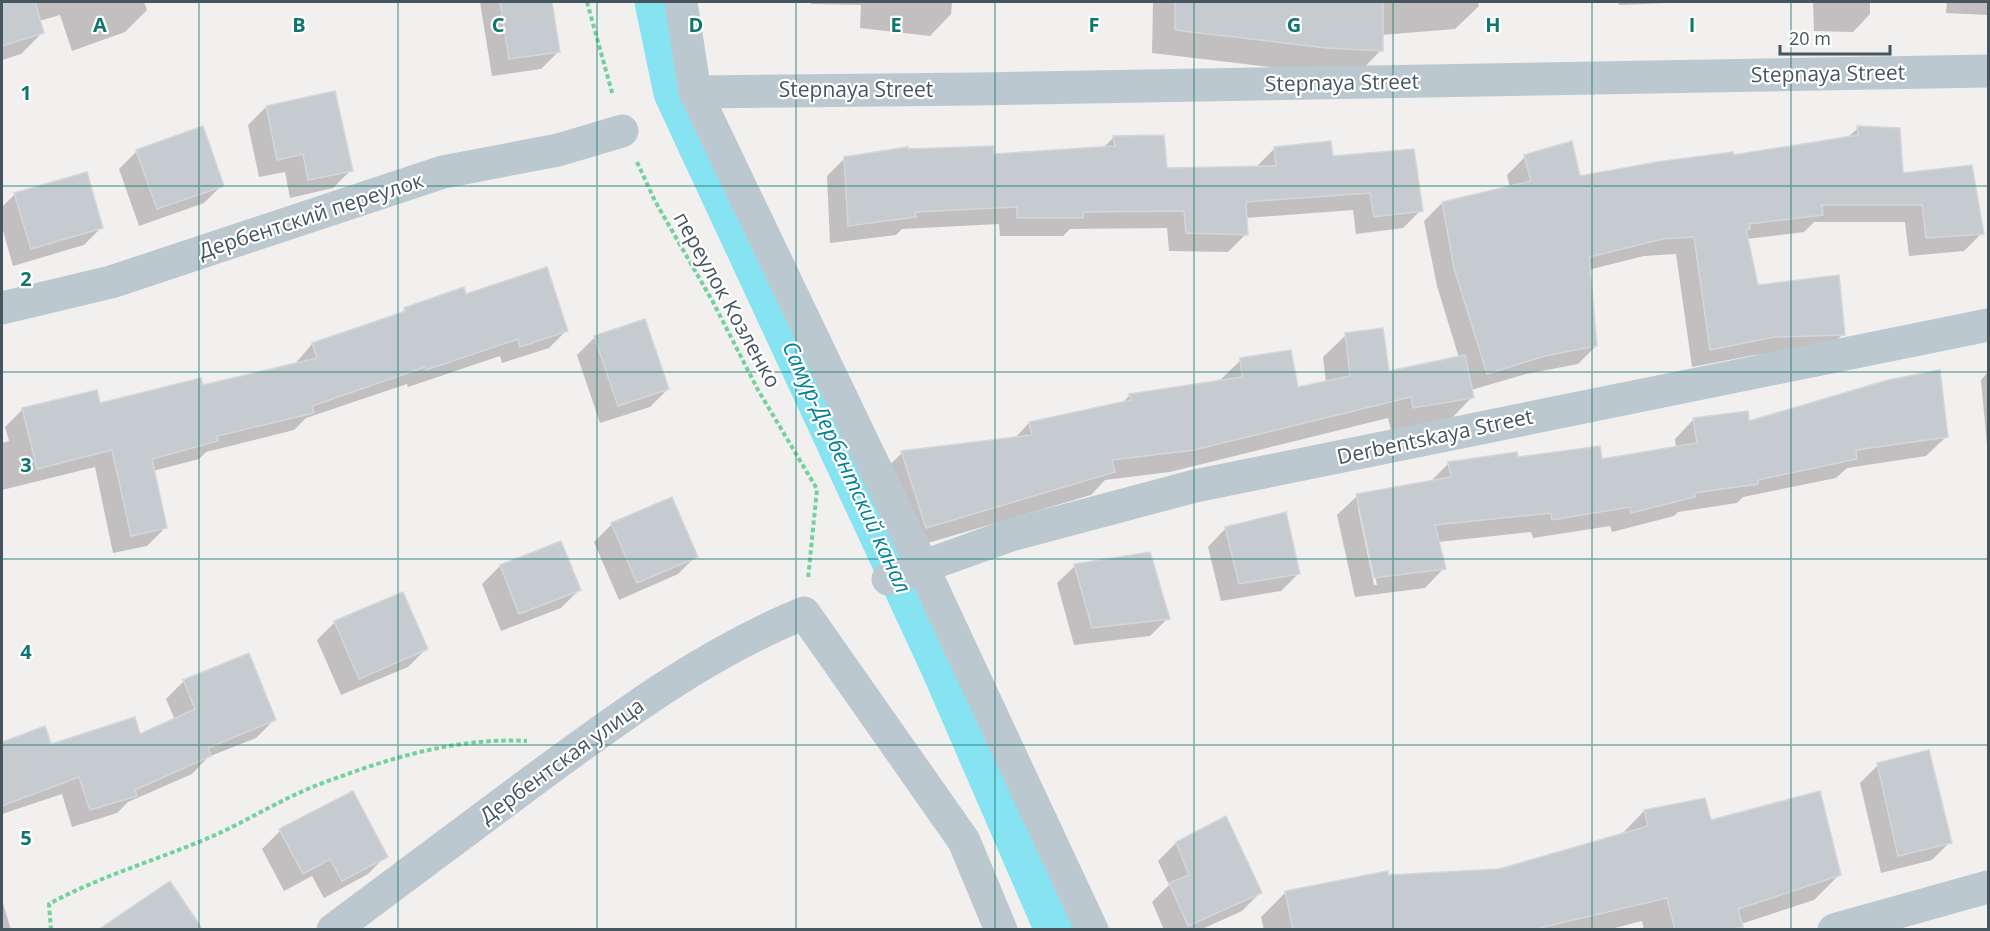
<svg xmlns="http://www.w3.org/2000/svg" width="1990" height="931" font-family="'Open Sans',sans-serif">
<rect width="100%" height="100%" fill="#f2efef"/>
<g fill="#0003" fill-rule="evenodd">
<polygon points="2,2 144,2 147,10 125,32 72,51 60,15 39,21 43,32 21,54 2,60"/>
<polygon points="480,2 551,2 559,51 541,69 492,76"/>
<polygon points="811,2 952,2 951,14 930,36 860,28 861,5 811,4"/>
<polygon points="1149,2 1478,2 1479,6 1455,29 1381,35 1381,50 1358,74 1303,71 1152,53 1153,2"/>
<polygon points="1618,2 1691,2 1619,5"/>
<polygon points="1813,2 1870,2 1870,14 1853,32 1814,31"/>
<polygon points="1947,2 1988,2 1988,15 1946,13"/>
<polygon points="266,107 351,170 333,188 290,198 285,172 259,177 248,125"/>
<polygon points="1858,128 1901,175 1982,233 1964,251 1909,256 1905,222 1814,222 1804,232 1746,239 1756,287 1843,334 1825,352 1755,355 1692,367 1676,254 1644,256 1588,270 1596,346 1578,364 1526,374 1471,390 1472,397 1450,420 1391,430 1388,418 1170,472 1105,480 1091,495 904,550 879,475 902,453 1014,439 1029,423 1122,403 1130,395 1218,382 1241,360 1296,389 1326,383 1323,357 1346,335 1388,372 1459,358 1437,286 1424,221 1442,203 1510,188 1507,175 1525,157 1579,177 1847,138"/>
<polygon points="1114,137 1165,170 1257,166 1275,148 1332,158 1421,210 1403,228 1356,234 1353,210 1245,218 1246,234 1228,252 1169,251 1167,228 1070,229 1063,236 1000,236 999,224 902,229 896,235 830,243 827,176 845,158 907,151 992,155 1103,148"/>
<polygon points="1988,141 1988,197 1987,142"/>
<polygon points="137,151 222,185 204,203 139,226 119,169"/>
<polygon points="15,194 102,227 84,245 13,266 2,227 2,207"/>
<polygon points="465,296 567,330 549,348 502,363 500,356 408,387 407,384 306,418 294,430 206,452 199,459 153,471 165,528 147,546 113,553 95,467 2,490 2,443 9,441 5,427 23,409 99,405 202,387 295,364 312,344 400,315 405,309"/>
<polygon points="595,337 668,389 650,407 600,423 577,355"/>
<polygon points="1988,372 1988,445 1987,445 1981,380"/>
<path d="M1694,419L1946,437L1926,456L1847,468L1836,478L1743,497L1737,503L1678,512L1674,516L1612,532L1610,526L1533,538L1531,532L1438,542L1444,568L1425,588L1355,597L1337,515L1357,496L1430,482L1449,463L1517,459L1601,461L1676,448L1675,439ZM1358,509H1361L1377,585H1374Z"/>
<polygon points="612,524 696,556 678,574 619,600 594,542"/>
<polygon points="1225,529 1299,573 1281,591 1221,601 1208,547"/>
<polygon points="500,566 579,590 561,608 501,631 482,584"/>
<polygon points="1075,566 1168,618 1150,636 1074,645 1057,583"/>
<polygon points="335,622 426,649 408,667 341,695 317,640"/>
<polygon points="184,681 274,720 256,738 208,757 192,774 128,802 117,813 72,827 62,794 2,814 2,744 44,728 50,745 139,736 175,720 166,699"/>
<polygon points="1878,765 1950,842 1932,860 1881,873 1860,783"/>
<polygon points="1644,811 1710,822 1839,875 1814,900 1741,924 1738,930 1644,930 1642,921 1607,930 1264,930 1261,917 1286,892 1387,877 1499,870 1620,836"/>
<polygon points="1225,818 1260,893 1242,911 1200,930 1164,930 1152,902 1169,885 1158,861 1176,843"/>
<polygon points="280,831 386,856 368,874 324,898 312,876 284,891 262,849"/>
<polygon points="2,900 11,930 2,930"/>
</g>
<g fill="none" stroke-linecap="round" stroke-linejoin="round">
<polyline stroke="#85e3f2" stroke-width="39" points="654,2 673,93 939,665 1054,930"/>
</g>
<g fill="#c6cbcf" stroke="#d3d6db" stroke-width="1.5">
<polygon points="2,2 35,2 44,33 2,46"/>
<polygon points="500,2 552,2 560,52 509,59"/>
<polygon points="1175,2 1383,2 1383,51 1326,48 1175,30"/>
<polygon points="335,91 353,171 308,180 303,154 277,160 266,106"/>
<polygon points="203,126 224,186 157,209 136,150"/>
<polygon points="1857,126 1900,128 1903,173 1972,165 1984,234 1926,238 1922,205 1822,205 1823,215 1749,224 1750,229 1746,230 1758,285 1839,275 1845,335 1774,337 1710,350 1694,237 1663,239 1589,257 1597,346 1545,356 1487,374 1454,268 1442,202 1531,181 1524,155 1572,141 1580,176 1657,162 1733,152 1734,155 1858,135"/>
<polygon points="1164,135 1167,168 1276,166 1274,147 1331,141 1333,156 1414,149 1423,211 1374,217 1370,193 1246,202 1248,235 1186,233 1184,211 1083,212 1083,218 1017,218 1017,207 915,212 916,217 848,226 844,157 908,147 908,149 993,146 994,154 1115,146 1113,136"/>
<polygon points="87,172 103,228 31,249 14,193"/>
<polygon points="547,267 568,331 520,347 518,339 426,370 425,367 312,406 314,413 217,436 218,441 152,459 167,528 131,536 112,450 37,469 22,408 97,390 100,403 201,378 203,385 317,358 312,343 406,311 404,308 464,287 466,294"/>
<polygon points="645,319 669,389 618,406 594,336"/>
<polygon points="1383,328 1389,371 1465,355 1474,398 1413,408 1411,397 1194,450 1112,460 1115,472 926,528 901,451 1032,435 1029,422 1131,400 1129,394 1242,377 1240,358 1291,350 1298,387 1350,376 1345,333"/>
<polygon points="1940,370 1948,437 1856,450 1857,459 1758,480 1758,484 1694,493 1695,497 1631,513 1630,507 1552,520 1551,513 1435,525 1446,569 1374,578 1356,494 1451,477 1448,462 1517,452 1518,457 1600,446 1602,459 1697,443 1693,418 1748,411 1749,421 1888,380"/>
<polygon points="672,497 698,557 637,583 611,523"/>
<polygon points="1286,512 1300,574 1239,584 1225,527"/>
<polygon points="561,541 581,590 519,614 500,565"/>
<polygon points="1150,552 1170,619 1092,628 1074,564"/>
<polygon points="403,592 428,649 359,679 334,621"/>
<polygon points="249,653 276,720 208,748 211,756 135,790 137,796 90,810 79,777 2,806 2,742 45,726 51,744 135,717 140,734 195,709 183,680"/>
<polygon points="1929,750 1952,843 1898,856 1877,763"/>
<polygon points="353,791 388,857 342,881 330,859 303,874 279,829"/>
<polygon points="1820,791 1841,875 1738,909 1743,927 1726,930 1675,930 1667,898 1531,930 1293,930 1285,891 1388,871 1388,875 1499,869 1648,826 1644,810 1705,798 1711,820"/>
<polygon points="1226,816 1262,893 1188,926 1169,883 1189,875 1176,842"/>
<polygon points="170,881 203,930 98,930"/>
</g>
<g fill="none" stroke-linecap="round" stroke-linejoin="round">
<g stroke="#70d39b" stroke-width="4" stroke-dasharray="4.5 3" stroke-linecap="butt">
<polyline points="587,2 613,96"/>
<polyline points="637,162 655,201 713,302 758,390 817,489 808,579"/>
<path d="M51,930L49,904C102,875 158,860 213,836C249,820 283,798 320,784C386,759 456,737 527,741"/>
</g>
<g stroke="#bcc8cf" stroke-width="33">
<polyline points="681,2 695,92 922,566 1092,930"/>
<polyline points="695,92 977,89 1988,71"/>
<polyline points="2,308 111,282 443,172 558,150 622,131"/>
<polyline points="888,579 1011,535 1195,486 1988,325"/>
<path d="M333,930C400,880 467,830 534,780C621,716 704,654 804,613L964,841L1001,930"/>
<polyline points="1834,930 1988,887"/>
</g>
</g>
<path fill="none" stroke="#0f766e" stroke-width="1.5" stroke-opacity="0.55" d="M199,2V930M398,2V930M597,2V930M796,2V930M995,2V930M1194,2V930M1393,2V930M1592,2V930M1791,2V930M2,186H1988M2,372H1988M2,559H1988M2,745H1988"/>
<g text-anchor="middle" stroke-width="4.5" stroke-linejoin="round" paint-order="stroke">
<g font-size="21" fill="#46555e" stroke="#fff">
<text transform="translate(1828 74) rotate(-1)" y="7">Stepnaya Street</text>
<text transform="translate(1342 83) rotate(-1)" y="7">Stepnaya Street</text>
<text x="856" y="97">Stepnaya Street</text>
<text transform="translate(311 216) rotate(-18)" y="7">Дербентский переулок</text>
<text transform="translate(727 300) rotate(61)" y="7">переулок Козленко</text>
<text transform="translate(1435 437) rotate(-12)" y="7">Derbentskaya Street</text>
<text transform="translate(562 761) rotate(-36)" y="7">Дербентская улица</text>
</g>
<g font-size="22" font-style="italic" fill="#058094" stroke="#fff">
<text transform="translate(847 467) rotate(65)" y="8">Самур-Дербентский канал</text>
</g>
</g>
<g font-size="20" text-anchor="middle" font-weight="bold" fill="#0f766e" stroke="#fff" stroke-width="4.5" stroke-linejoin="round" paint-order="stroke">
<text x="100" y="32">A</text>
<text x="299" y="32">B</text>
<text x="498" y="32">C</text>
<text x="696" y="32">D</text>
<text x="896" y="32">E</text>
<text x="1094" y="32">F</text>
<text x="1294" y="32">G</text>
<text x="1493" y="32">H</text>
<text x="1692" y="32">I</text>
<text x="26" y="100">1</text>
<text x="26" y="286">2</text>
<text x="26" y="472">3</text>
<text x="26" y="659">4</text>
<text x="26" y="845">5</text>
</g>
<rect width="1990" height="931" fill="none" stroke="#46555e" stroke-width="6"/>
<path d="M1780 45v9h110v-9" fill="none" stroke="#46555e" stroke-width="3"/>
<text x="1789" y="45" font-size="18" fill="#46555e" stroke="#ffffff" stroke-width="4.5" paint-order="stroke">20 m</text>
</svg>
